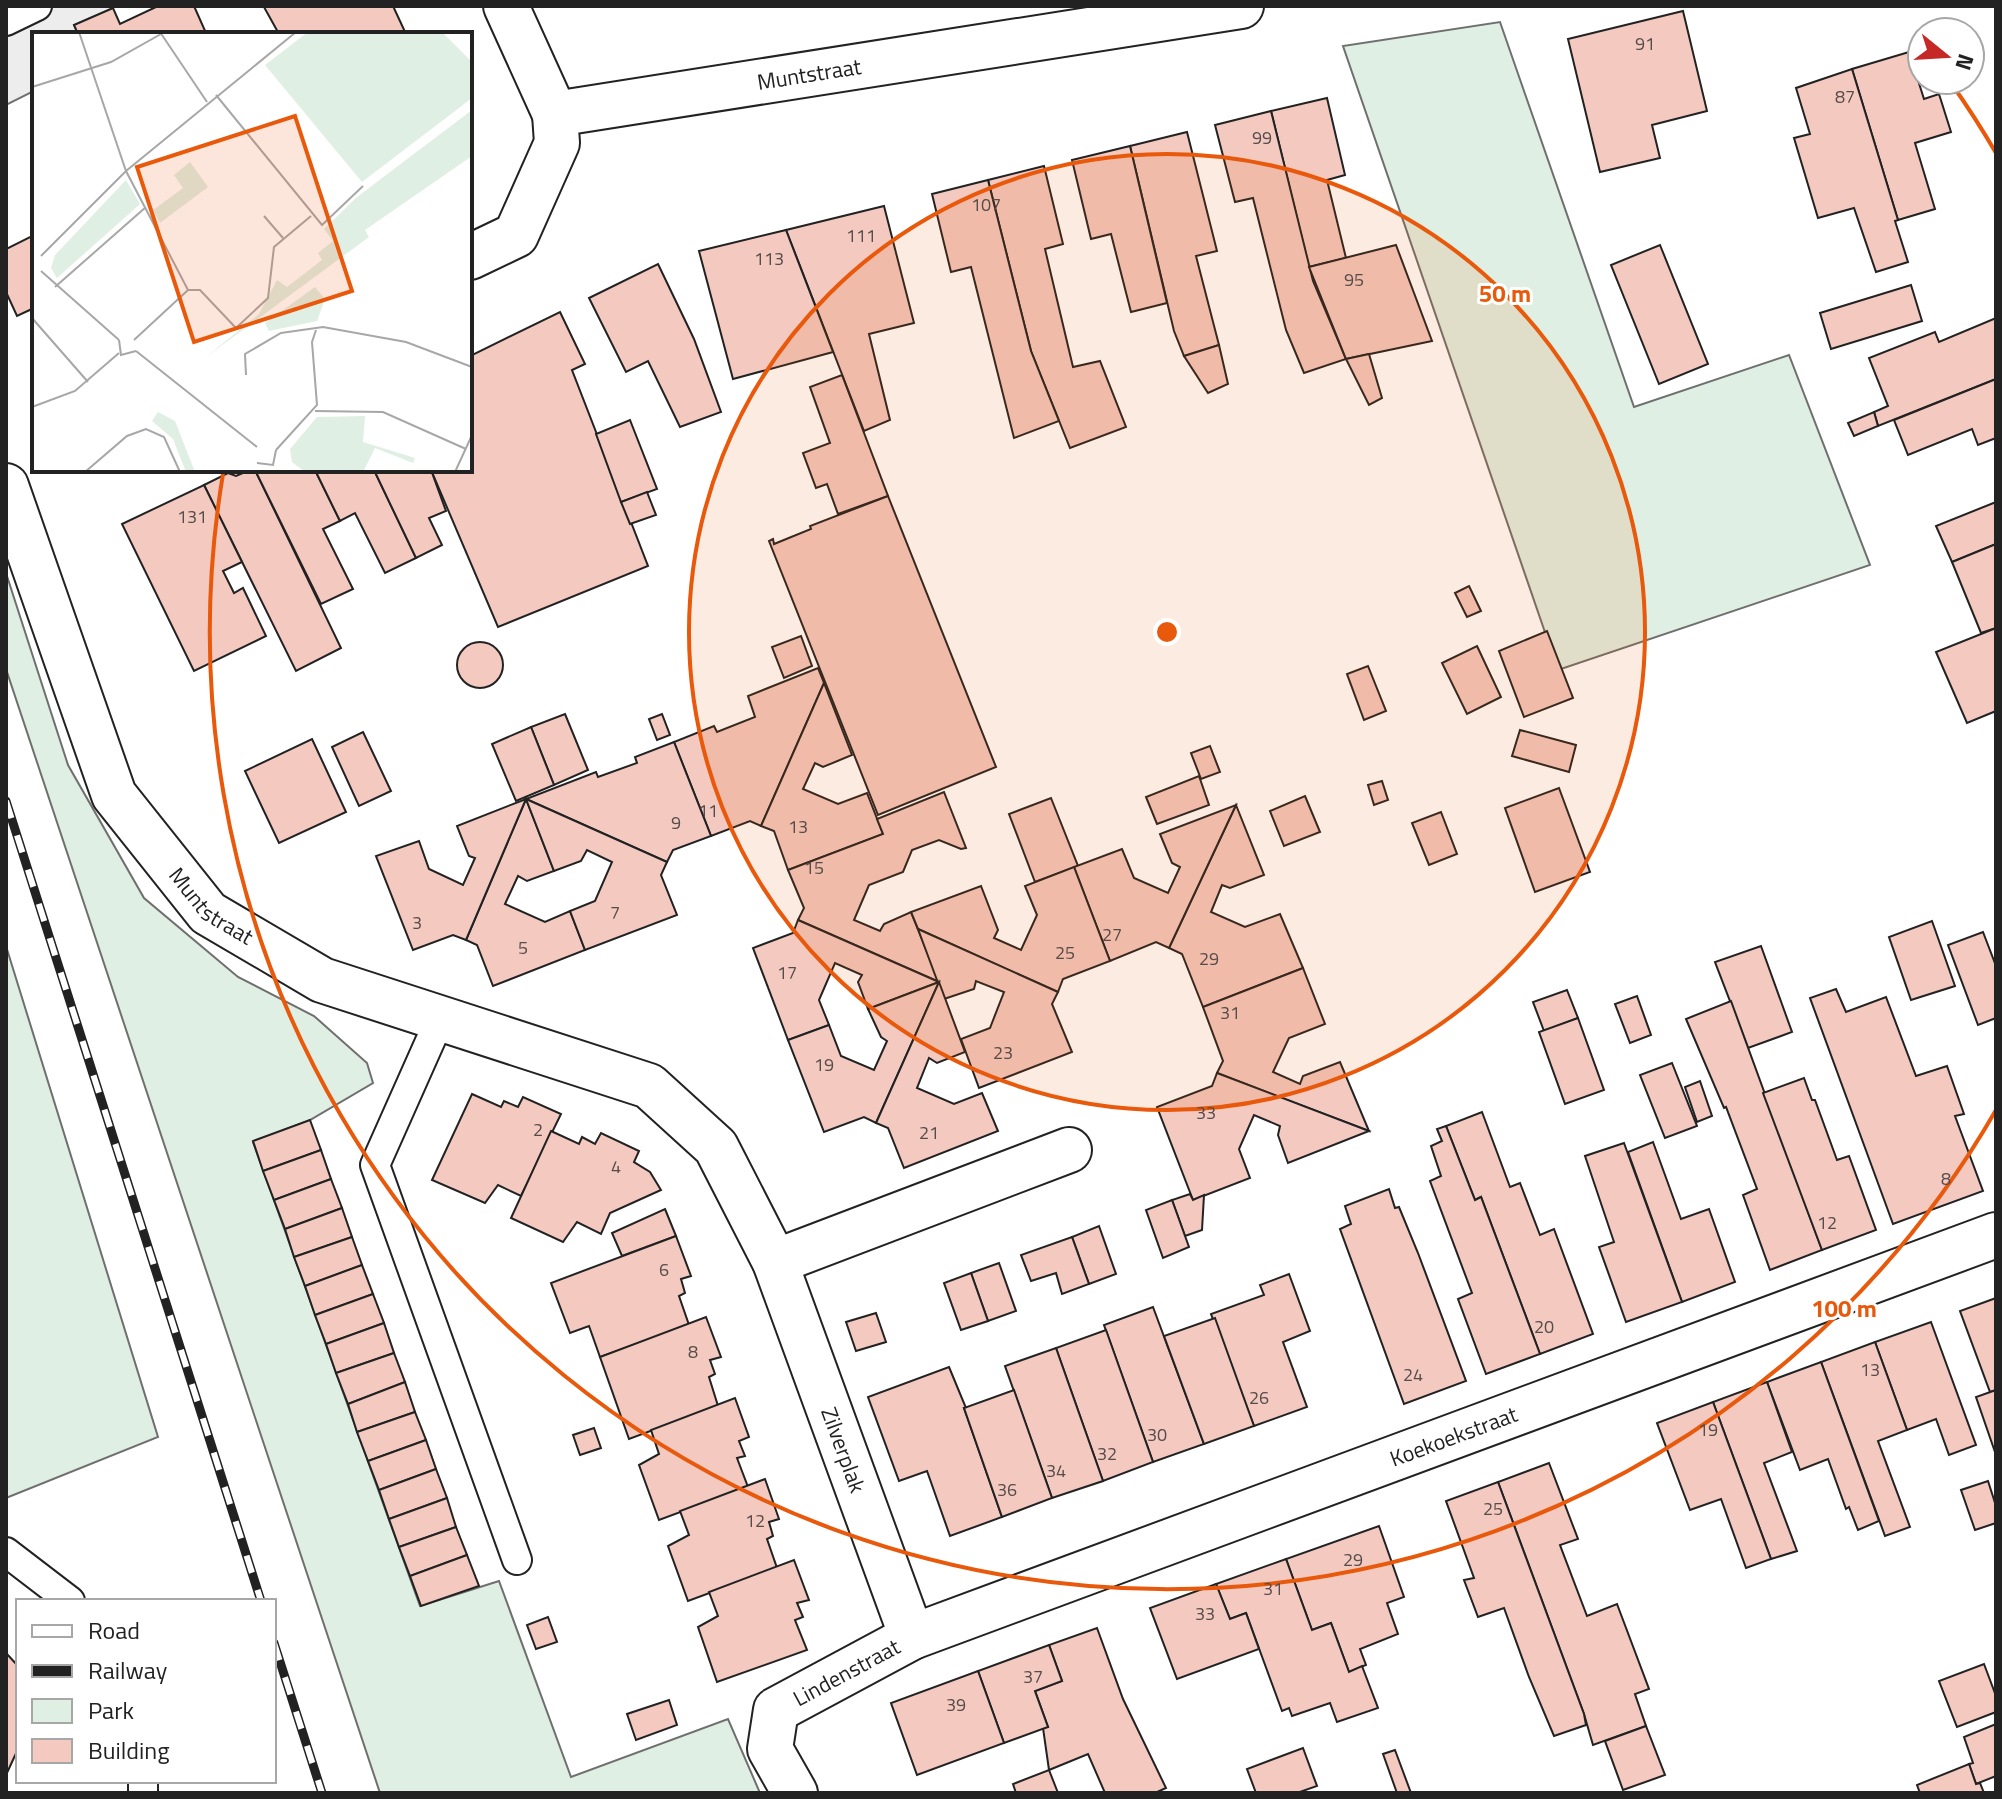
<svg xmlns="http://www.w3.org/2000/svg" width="2002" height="1799" font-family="'Titillium Web',sans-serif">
<rect width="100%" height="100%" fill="#fff"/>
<g fill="#e0efe3" stroke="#6f6f6f" stroke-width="2">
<polygon points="1500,22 1634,407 1789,355 1870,565 1558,670 1343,46"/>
<polygon points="6,573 68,765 144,898 238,977 314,1016 367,1063 373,1083 310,1120 253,1142 420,1606 499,1581 571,1777 728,1719 760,1793 380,1793 6,669"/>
<polygon points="6,946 158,1437 6,1498"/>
</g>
<polygon fill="#ededed" stroke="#6f6f6f" stroke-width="2" points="6,6 112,6 113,8 74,25 78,34 34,34 34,91 6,105"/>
<g fill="#f3c9c0" stroke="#222" stroke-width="2">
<polygon points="194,6 206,33 204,34 78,34 74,25 113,8 120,24 158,6"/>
<polygon points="393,6 406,34 279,34 264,7"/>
<polygon points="1683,11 1707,111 1652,125 1660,158 1600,172 1568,39"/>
<polygon points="1909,52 1924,99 1939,94 1951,132 1915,143 1935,209 1898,220 1852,69"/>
<polygon points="1852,69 1898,220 1895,221 1908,262 1876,272 1854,208 1818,218 1794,138 1810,134 1796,88"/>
<polygon points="1327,98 1345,175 1327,180 1346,258 1309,267 1271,111"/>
<polygon points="1271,111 1313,281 1346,359 1304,373 1286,330 1253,198 1235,202 1215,125"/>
<polygon points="1187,132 1217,251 1196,256 1219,345 1184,356 1174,331 1130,146"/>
<polygon points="1130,146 1167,303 1131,312 1111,234 1091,239 1072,160"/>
<polygon points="1044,166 1063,244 1045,249 1073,367 1100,361 1126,427 1070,448 1031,351 988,180"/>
<polygon points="988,180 1031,351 1059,421 1014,438 971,267 951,272 932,194"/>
<polygon points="884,206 914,323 869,334 890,420 864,431 786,230"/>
<polygon points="786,230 833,352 733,379 699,251"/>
<polygon points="34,235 34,308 17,316 6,292 6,249"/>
<polygon points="1396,245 1432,341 1346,359 1309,267"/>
<polygon points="1660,245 1708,364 1659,384 1611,265"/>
<polygon points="658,264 694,339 721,412 680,427 648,361 626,372 589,298"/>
<polygon points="1911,285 1922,321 1831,349 1820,313"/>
<polygon points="560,312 585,364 572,370 648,566 498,627 431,470 470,470 470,356"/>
<polygon points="1996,318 1996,379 1878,426 1874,412 1888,406 1869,358 1935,332 1939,342"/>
<polygon points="1219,345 1228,384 1208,393 1184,356"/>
<polygon points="1369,354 1382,398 1369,405 1346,359"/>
<polygon points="842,375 888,496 838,514 827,484 816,488 803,453 830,443 810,387"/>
<polygon points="1996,379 1996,438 1978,445 1972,429 1908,455 1894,420"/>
<polygon points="1874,412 1878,426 1854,436 1848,423"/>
<polygon points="630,420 657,489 621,502 596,434"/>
<polygon points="250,470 255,470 341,648 296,671 204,485 228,473 236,476"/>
<polygon points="255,470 315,470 340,521 323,529 353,589 321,604"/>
<polygon points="315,470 374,470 416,558 385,573 355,513 340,521"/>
<polygon points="374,470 431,470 446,511 429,518 442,545 416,558"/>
<polygon points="204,485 242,562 223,571 234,593 243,588 266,636 194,671 122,524"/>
<polygon points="647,492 656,515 630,524 621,502"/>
<polygon points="888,496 996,767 878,815 769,541 773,539 774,544 811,529 810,526"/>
<polygon points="1996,502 1996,544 1952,562 1936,526"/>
<polygon points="1996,544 1996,628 1981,633 1952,562"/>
<polygon points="1469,586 1481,611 1467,617 1455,593"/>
<polygon points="1996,628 1996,711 1967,723 1936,652"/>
<polygon points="1547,631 1573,698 1524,717 1499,651"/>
<polygon points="801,636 812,666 784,678 772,647"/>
<circle cx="480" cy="665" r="23"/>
<polygon points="1477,646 1501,697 1467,714 1442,663"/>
<polygon points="1368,666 1386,711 1364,720 1347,674"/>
<polygon points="818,668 824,683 761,826 750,821 711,836 674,742 714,726 717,732 755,717 748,696"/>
<polygon points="824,683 852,755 823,767 815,763 803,789 838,804 867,793 883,834 788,870 774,831 761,826"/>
<polygon points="565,714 588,770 554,785 531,727"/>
<polygon points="662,714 670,735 657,740 649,719"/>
<polygon points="531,727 554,785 516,801 492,744"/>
<polygon points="1520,730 1576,745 1569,772 1512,756"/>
<polygon points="363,732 391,791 359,806 332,747"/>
<polygon points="312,739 346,812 279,843 245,771"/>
<polygon points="674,742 711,836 673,850 667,862 526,799 596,772 598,777 637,763 635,757"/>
<polygon points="1210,746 1220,772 1201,779 1191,753"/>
<polygon points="1199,776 1209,805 1157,824 1146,797"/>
<polygon points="1382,781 1388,800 1374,805 1368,785"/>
<polygon points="1559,788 1590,872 1535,892 1505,808"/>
<polygon points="944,792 966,848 961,849 939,840 912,850 903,872 869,885 854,920 880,931 884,924 911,912 939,982 798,920 804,908 788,870 883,834 877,819"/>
<polygon points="1305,796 1320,832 1284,846 1270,811"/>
<polygon points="1051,798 1078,866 1035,882 1009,814"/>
<polygon points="526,799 554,871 527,881 518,876 505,904 545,922 570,911 585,950 493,986 477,945 466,940"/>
<polygon points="526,799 466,940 453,935 413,950 376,856 419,841 429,869 463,885 475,858 469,856 457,826"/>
<polygon points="526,799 667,862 661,875 677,915 585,950 570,911 595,901 612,862 587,850 581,861 554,871"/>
<polygon points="1236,805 1264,875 1230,888 1222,885 1211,912 1245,927 1280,914 1303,968 1203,1007 1182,954 1169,948"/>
<polygon points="1236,805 1169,948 1156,942 1110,961 1074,867 1122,849 1134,878 1168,893 1180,867 1172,863 1160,834"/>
<polygon points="1441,812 1457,854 1429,865 1412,823"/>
<polygon points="1074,867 1110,961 1063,979 1058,992 918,929 911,912 981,886 998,930 994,938 1021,950 1037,915 1025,886"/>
<polygon points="798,920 939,982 868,1009 858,982 862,975 835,963 819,1000 829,1025 788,1040 753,948 793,933"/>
<polygon points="1932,921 1955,986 1911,1000 1889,937"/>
<polygon points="918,929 1058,992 1052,1004 1072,1052 979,1088 961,1039 990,1028 1004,992 976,981 974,989 944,999"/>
<polygon points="1983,932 1996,966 1996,1018 1978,1025 1948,945"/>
<polygon points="1761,946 1792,1032 1748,1048 1715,962"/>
<polygon points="1303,968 1325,1024 1289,1038 1273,1072 1300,1084 1303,1076 1340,1062 1369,1131 1217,1073 1223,1061 1203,1007"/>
<polygon points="939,982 876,1123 864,1117 824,1132 788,1040 829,1025 841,1056 874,1070 887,1041 881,1037 868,1009"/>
<polygon points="939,982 965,1052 937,1063 929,1058 917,1088 954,1104 982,1093 998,1131 904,1168 888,1128 876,1123"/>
<polygon points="1836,989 1846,1012 1886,997 1916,1076 1947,1066 1964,1114 1955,1116 1983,1191 1893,1224 1810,998"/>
<polygon points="1567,990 1578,1018 1544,1031 1533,1002"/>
<polygon points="1637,996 1651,1035 1630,1043 1615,1004"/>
<polygon points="1731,1001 1822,1250 1770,1270 1743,1195 1757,1189 1726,1107 1724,1108 1686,1019"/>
<polygon points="1578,1018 1604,1090 1565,1104 1539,1032"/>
<polygon points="1672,1063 1697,1126 1665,1138 1640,1075"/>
<polygon points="1217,1073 1369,1131 1288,1163 1278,1135 1280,1126 1254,1115 1239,1149 1250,1178 1193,1200 1157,1107 1212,1086"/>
<polygon points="1804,1078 1812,1100 1815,1100 1837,1160 1849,1156 1876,1230 1822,1250 1763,1093"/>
<polygon points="1700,1081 1712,1116 1697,1122 1685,1087"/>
<polygon points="472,1094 501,1107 504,1101 518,1107 523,1097 561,1114 521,1196 498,1185 485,1203 432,1180"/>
<polygon points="1482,1112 1510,1187 1520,1183 1540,1235 1554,1229 1593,1334 1540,1354 1481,1197 1475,1200 1446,1126"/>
<polygon points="310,1120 321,1150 263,1171 253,1141"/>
<polygon points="1446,1126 1475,1200 1481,1197 1540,1354 1486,1374 1458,1299 1472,1293 1430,1181 1441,1176 1431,1146 1442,1141 1437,1129"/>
<polygon points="551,1131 579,1144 582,1137 595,1144 601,1133 639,1151 634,1162 650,1172 661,1190 610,1213 601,1234 577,1222 563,1242 511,1218"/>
<polygon points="1653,1142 1681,1219 1709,1209 1735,1282 1682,1302 1628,1152"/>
<polygon points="1624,1143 1682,1302 1626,1322 1599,1247 1614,1242 1585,1156"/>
<polygon points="321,1150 331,1179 274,1200 263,1171"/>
<polygon points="331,1179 342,1208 285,1229 274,1200"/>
<polygon points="1389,1189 1395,1208 1399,1207 1418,1253 1466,1381 1404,1404 1340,1229 1351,1224 1345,1206"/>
<polygon points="1190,1194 1193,1200 1204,1195 1202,1230 1185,1236 1172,1200"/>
<polygon points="1172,1200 1189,1247 1163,1258 1146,1210"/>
<polygon points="342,1208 352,1237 294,1257 285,1229"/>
<polygon points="665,1209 676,1236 622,1256 612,1233"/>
<polygon points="1099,1226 1116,1274 1089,1284 1072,1237"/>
<polygon points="676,1236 691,1276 681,1279 685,1293 679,1296 689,1325 600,1357 589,1326 570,1333 551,1283"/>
<polygon points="352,1237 362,1265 305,1286 294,1257"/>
<polygon points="1072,1237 1089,1284 1062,1294 1056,1273 1031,1281 1021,1255"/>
<polygon points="999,1263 1016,1311 988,1321 971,1273"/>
<polygon points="362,1265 373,1294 315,1315 305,1286"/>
<polygon points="971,1273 988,1321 961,1330 944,1283"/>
<polygon points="1289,1274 1310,1331 1283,1342 1307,1407 1254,1426 1211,1314 1264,1295 1260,1285"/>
<polygon points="373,1294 384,1323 326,1344 315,1315"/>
<polygon points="1996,1298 1996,1390 1990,1392 1960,1311"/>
<polygon points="1153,1307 1204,1444 1153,1462 1104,1325"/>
<polygon points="876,1313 886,1342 856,1351 846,1322"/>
<polygon points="706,1317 721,1357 710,1360 715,1374 709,1377 718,1406 629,1439 600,1357"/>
<polygon points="1215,1318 1254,1426 1204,1444 1164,1336"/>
<polygon points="1931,1322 1976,1445 1949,1455 1936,1419 1907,1430 1875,1342"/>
<polygon points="384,1323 394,1353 336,1373 326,1344"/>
<polygon points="1106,1330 1153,1462 1103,1481 1056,1348"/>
<polygon points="1875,1342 1907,1430 1878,1441 1910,1527 1885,1536 1821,1362"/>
<polygon points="1056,1348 1103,1481 1052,1498 1005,1366"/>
<polygon points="394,1353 405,1382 348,1404 336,1373"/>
<polygon points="1821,1362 1879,1521 1858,1530 1849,1507 1846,1509 1828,1459 1800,1470 1767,1382"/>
<polygon points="949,1367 966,1408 964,1408 1002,1517 950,1536 927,1471 899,1481 868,1397"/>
<polygon points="405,1382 415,1412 357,1432 348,1404"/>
<polygon points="1767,1382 1792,1452 1764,1463 1797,1551 1771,1559 1713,1402"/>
<polygon points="1014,1390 1052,1498 1002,1517 964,1408"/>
<polygon points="1996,1390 1996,1455 1976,1397"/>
<polygon points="735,1398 749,1437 739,1441 745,1456 737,1458 748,1487 659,1520 639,1465 659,1454 651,1430"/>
<polygon points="1713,1402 1771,1559 1746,1568 1721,1499 1690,1510 1657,1423"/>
<polygon points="415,1412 426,1440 368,1461 357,1432"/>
<polygon points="594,1428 601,1448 580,1455 573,1435"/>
<polygon points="426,1440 436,1469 379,1490 368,1461"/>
<polygon points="1549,1463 1578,1539 1560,1545 1587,1616 1617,1604 1649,1689 1635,1694 1646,1726 1593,1745 1584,1714 1498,1482"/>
<polygon points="436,1469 447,1498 389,1519 379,1490"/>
<polygon points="765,1479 779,1519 769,1522 773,1536 767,1539 777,1568 688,1601 668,1546 689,1535 680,1511"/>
<polygon points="1988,1481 1996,1506 1996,1523 1975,1530 1961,1490"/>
<polygon points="1498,1482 1584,1714 1586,1725 1554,1736 1529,1677 1504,1608 1478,1617 1464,1580 1474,1578 1446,1501"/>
<polygon points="447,1498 456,1527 399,1547 389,1519"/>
<polygon points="1379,1526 1404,1597 1387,1603 1398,1634 1360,1649 1366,1665 1349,1672 1331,1623 1312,1630 1286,1559"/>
<polygon points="456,1527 467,1555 410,1576 399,1547"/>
<polygon points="467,1555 479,1586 421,1606 410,1576"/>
<polygon points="1286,1559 1312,1630 1331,1623 1349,1672 1362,1666 1378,1708 1337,1722 1330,1703 1292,1716 1289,1708 1282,1711 1246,1613 1230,1619 1216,1584"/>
<polygon points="794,1560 809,1600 797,1603 803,1617 795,1620 807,1650 717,1682 698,1627 718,1616 709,1592"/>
<polygon points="1216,1584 1230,1619 1246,1613 1259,1649 1177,1679 1150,1608"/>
<polygon points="548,1617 557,1642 536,1649 527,1625"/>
<polygon points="1097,1628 1123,1699 1166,1788 1155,1793 1105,1793 1088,1754 1049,1770 1043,1728 1048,1727 1035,1691 1062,1681 1049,1645"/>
<polygon points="1049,1645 1062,1681 1035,1691 1048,1727 1004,1743 978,1671"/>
<polygon points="6,1653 18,1666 18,1749 6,1775"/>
<polygon points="1984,1664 1996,1696 1996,1712 1957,1727 1939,1681"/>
<polygon points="978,1671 1004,1743 917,1775 891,1703"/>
<polygon points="669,1700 677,1725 636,1740 627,1714"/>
<polygon points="1996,1724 1996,1776 1976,1784 1969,1764 1973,1763 1964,1737"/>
<polygon points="1646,1726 1665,1775 1623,1790 1605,1741"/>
<polygon points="1303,1748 1317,1786 1297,1793 1256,1793 1247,1769"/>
<polygon points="1395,1750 1411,1793 1397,1793 1383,1754"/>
<polygon points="1969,1764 1976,1784 1980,1783 1984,1793 1920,1793 1917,1785"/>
<polygon points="1049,1770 1058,1793 1016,1793 1013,1784"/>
</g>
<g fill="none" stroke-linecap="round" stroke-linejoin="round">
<defs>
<g id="lane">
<polyline points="6,21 37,6"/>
<polyline points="440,1019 375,1165 517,1560"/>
<polyline points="6,1552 70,1601"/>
<polyline points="143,1781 143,1793"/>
</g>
<g id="street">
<polyline points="506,6 555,114"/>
<path id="s1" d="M470,257L516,235L557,143L555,114L1241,6"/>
<path id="s2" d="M6,486L114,795L208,913L322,980L649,1086L716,1147L775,1262L912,1637"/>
<polyline points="775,1262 1069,1150"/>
<path id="s3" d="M795,1793L770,1749L776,1710L912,1637L1996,1235"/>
</g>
</defs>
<use href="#lane" stroke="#222" stroke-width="32"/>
<use href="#street" stroke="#222" stroke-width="48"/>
<use href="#lane" stroke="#fff" stroke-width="28"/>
<use href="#street" stroke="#fff" stroke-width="44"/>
<defs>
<g id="rail">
<polyline points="6,801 261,1601"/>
<polyline points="274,1643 322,1793"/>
</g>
</defs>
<use href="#rail" stroke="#222" stroke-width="9"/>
<use href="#rail" stroke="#fff" stroke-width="6" stroke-dasharray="18" stroke-linecap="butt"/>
</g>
<circle cx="1167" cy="632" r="478" fill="#e8590c" fill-opacity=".12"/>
<g fill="none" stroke="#e8590c" stroke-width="4">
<circle cx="1167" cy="632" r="478"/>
<path d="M1996 1110A957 957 0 0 1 223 474M1951 83A957 957 0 0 1 1996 153"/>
</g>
<g text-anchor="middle" stroke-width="6" stroke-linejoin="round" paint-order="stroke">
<g font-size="18" fill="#564c4a">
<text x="1645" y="50">91</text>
<text x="1845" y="103">87</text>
<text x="1262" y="144">99</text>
<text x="986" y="211">107</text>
<text x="861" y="242">111</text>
<text x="769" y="265">113</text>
<text x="1354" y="286">95</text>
<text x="192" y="523">131</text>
<text x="708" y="817">11</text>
<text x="676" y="829">9</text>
<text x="798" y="833">13</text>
<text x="814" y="874">15</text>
<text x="615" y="919">7</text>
<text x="417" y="929">3</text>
<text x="1112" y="941">27</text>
<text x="523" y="954">5</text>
<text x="1065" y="959">25</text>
<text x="1209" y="965">29</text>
<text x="787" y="979">17</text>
<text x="1230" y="1019">31</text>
<text x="1003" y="1059">23</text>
<text x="824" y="1071">19</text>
<text x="1206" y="1119">33</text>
<text x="538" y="1136">2</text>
<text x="929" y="1139">21</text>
<text x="616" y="1173">4</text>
<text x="1946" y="1185">8</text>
<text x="1827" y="1229">12</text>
<text x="664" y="1276">6</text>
<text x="1544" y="1333">20</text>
<text x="693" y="1358">8</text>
<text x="1870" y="1376">13</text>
<text x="1413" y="1381">24</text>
<text x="1259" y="1404">26</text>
<text x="1708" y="1436">19</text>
<text x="1157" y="1441">30</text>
<text x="1107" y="1460">32</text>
<text x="1056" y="1477">34</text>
<text x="1007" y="1496">36</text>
<text x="1493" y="1515">25</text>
<text x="755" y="1527">12</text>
<text x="1353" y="1566">29</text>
<text x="1273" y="1595">31</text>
<text x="1205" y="1620">33</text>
<text x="1033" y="1683">37</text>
<text x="956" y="1711">39</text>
</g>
<g font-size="22" fill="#222" stroke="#fff">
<text dy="8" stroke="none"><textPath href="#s1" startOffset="438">Muntstraat</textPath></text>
<text dy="8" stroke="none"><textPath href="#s2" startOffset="476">Muntstraat</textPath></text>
<text dy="8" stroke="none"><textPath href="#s3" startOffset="822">Koekoekstraat</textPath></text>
<text dy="8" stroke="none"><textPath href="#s2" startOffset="1374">Zilverplak</textPath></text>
<text dy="8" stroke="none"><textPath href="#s3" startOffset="170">Lindenstraat</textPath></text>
</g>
</g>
<g transform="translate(32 32)">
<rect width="440" height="440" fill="#fff"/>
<path d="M276,0H410L440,30V66L330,150L233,33ZM440,78V124L333,198L337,205L174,325L227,282L245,248L255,255L290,228L286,221L301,209L292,197L325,165ZM158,130L176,155L128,191L121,178L151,156L142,143ZM94,148L108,172L25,246L19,236L23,223ZM283,255L293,267L285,289L237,299L233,291ZM126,380L143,389L163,440H154L141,407L120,389ZM333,384L331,410L383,426L381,431L343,416L331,440H273L260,430L258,417L285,385Z" fill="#e0efe3"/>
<path fill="none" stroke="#a7a7a7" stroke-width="2" d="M47,0L94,139L156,258H168L204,296L236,266L242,215L279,184M128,0L175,70M0,55L79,30L129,2M184,63L290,193L331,154M232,184L251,206M9,224L94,139L264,0M9,239L87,308M23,255L114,175M0,286L56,350M87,308L89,323L104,319M102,308L156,258M104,319L225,415M214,343L213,322L249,301L291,295L374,310L440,335M0,375L43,359L87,321M283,379L351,380L434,417M244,418L285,373L280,310L284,298M225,431L241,433L244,418M53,440L95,404L114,397L132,405L148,440M423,440L440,403"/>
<path fill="#e8590c" fill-opacity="0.15" stroke="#e8590c" stroke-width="4" d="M263,84L320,259L162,310L105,135Z"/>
<rect width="440" height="440" fill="none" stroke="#222" stroke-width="4"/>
</g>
<circle cx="1167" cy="632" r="12" fill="#e8590c" stroke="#fff" stroke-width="4"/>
<g font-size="24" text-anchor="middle" font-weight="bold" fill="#e8590c" stroke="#fff" stroke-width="6" stroke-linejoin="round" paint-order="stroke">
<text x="1505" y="302">50 m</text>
<text x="1844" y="1317">100 m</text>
</g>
<rect width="2002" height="1799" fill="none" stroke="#222222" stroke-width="16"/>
<rect x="16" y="1599" width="260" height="184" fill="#ffffff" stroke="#a7a7a7" stroke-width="2"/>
<rect x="32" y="1625" width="40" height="12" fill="#ffffff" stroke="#a7a7a7" stroke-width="2"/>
<text x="88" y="1639" font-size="24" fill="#222222">Road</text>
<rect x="32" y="1665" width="40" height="12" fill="#222222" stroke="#a7a7a7" stroke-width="2"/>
<text x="88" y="1679" font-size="24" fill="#222222">Railway</text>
<rect x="32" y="1699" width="40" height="24" fill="#e0efe3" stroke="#a7a7a7" stroke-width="2"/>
<text x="88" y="1719" font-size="24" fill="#222222">Park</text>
<rect x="32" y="1739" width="40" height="24" fill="#f3c9c0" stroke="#a7a7a7" stroke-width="2"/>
<text x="88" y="1759" font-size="24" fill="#222222">Building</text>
<g transform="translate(1946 56) rotate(108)"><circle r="38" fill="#ffffff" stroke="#a7a7a7" stroke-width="2"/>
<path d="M0-6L14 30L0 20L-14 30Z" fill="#c62828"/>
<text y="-12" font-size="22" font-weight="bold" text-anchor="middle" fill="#222222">N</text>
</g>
</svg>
